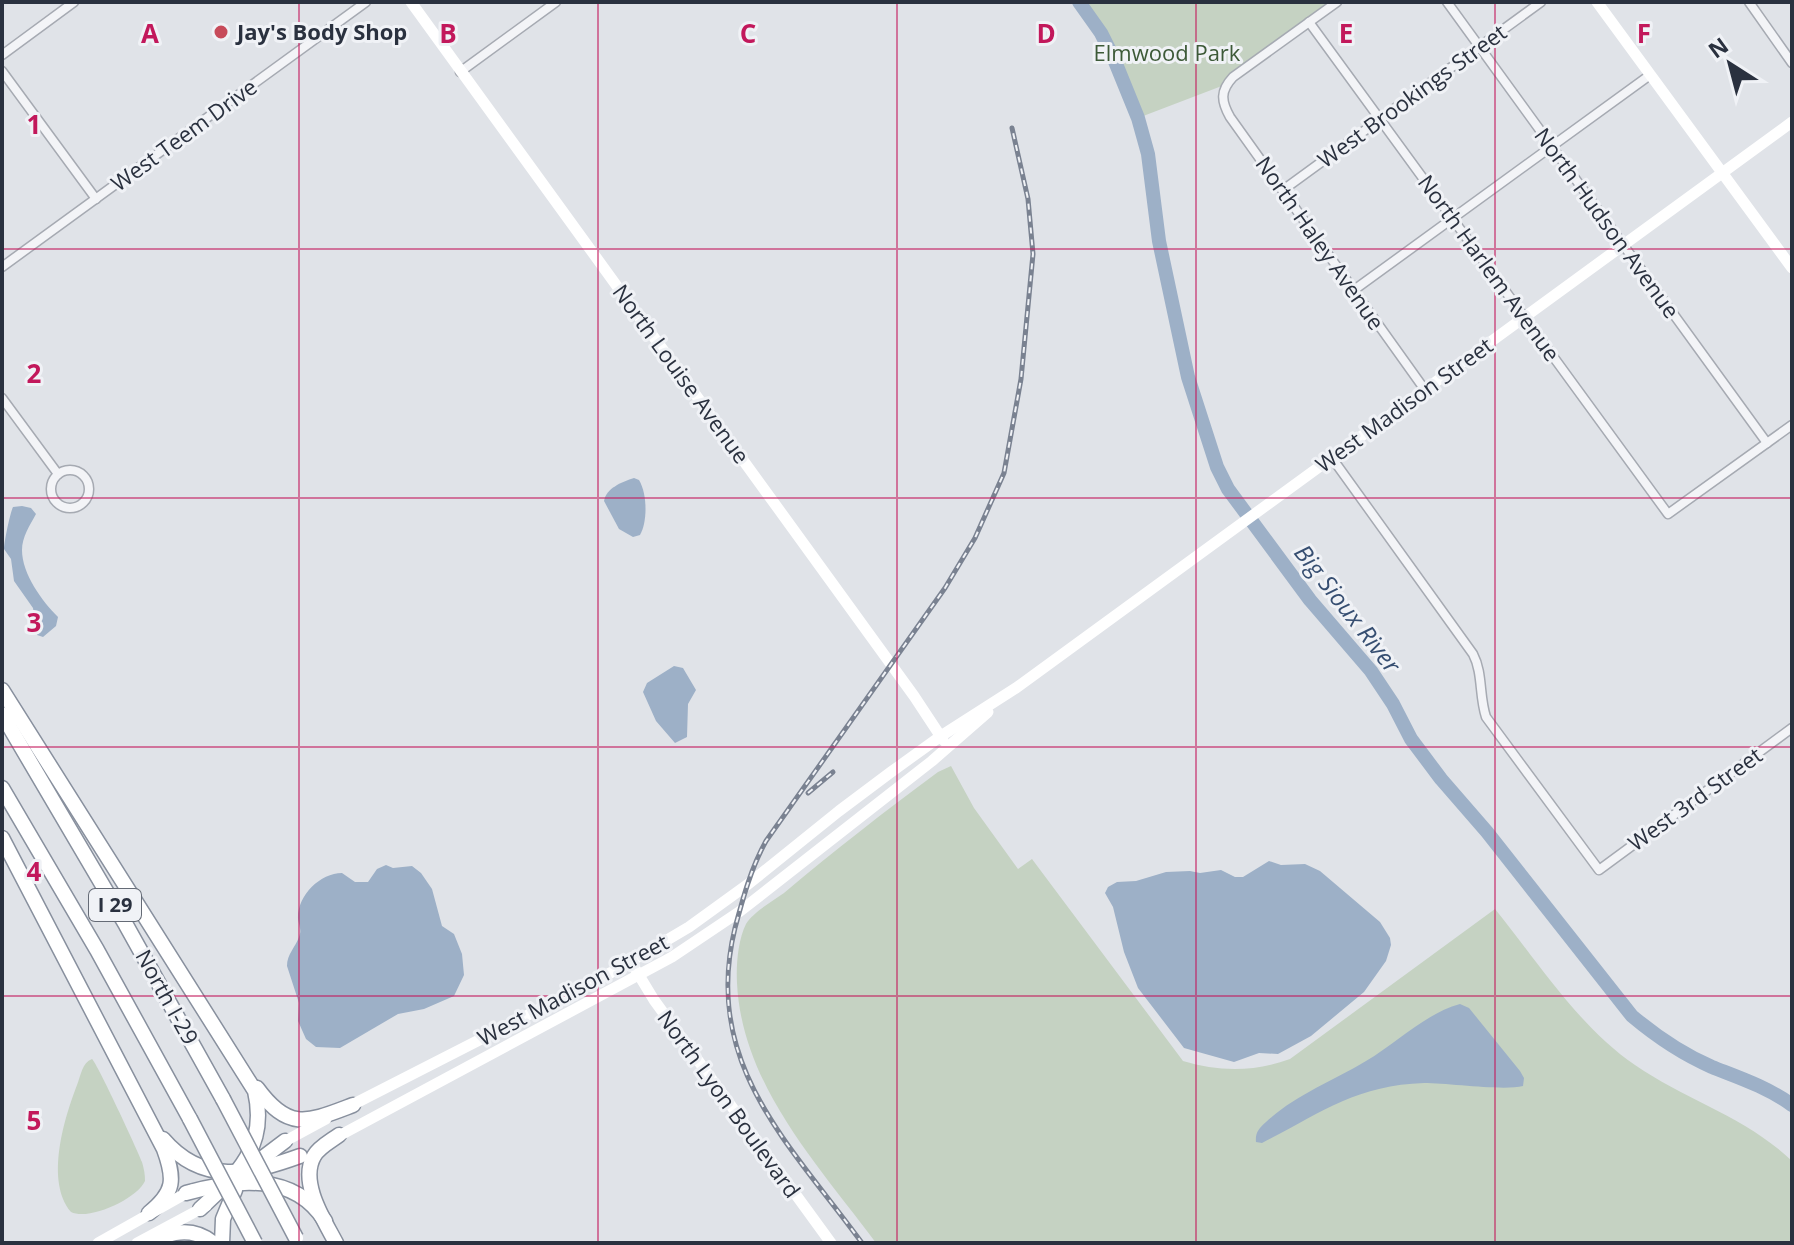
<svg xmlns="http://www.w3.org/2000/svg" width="1794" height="1245" font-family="'Open Sans',sans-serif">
<rect width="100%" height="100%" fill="#e0e3e8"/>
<g fill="#c5d2c2">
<path d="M1079,2H1338L1227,84L1138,118C1121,78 1107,36 1079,2Z"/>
<path d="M951,766L974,808L1018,869L1032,859L1183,1061C1219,1072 1255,1072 1290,1059L1495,909C1538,962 1578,1026 1635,1065C1687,1101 1745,1116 1792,1161V1243H876C818,1165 742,1085 737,983C736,965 738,940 746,924C753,912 773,901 784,893C834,851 885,811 938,772Z"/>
<path d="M92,1059C97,1063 138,1151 142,1162C144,1169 145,1174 145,1181C137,1199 89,1221 71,1212C45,1181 64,1119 77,1085C81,1075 82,1063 92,1059Z"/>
</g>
<g fill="#9db0c7">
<path d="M634,478L639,480C647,493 648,521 640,535L633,537L619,529L604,501C606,488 622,482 634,478Z"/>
<path d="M22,506L31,508L36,514C30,525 22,537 22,550C22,574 42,601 58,617L56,626L43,637L37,635L33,608L14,581L11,559L4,549C4,543 10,513 13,507Z"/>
<polygon points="674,666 683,668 696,690 688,704 687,737 675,743 656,721 643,692 647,683"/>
<polygon points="1269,861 1281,865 1305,864 1320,871 1380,922 1390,938 1391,945 1386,961 1364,992 1311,1036 1278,1054 1259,1053 1234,1062 1184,1048 1138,988 1124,952 1113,907 1105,893 1108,887 1117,882 1136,881 1166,872 1190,871 1200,873 1221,870 1235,877 1243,877"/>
<path d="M386,865L393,868L412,866L421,873L432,889L442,926L454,934L462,954L464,975L454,996L424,1009L398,1014L340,1048L316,1047L306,1039L298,1021L299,1003L287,966C287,954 295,948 299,937C302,930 299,926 298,919C297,896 320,873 342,873L355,882H368L377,869Z"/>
<path d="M1460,1004L1469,1008L1520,1071L1524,1078L1523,1086C1503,1091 1449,1083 1424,1083C1356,1085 1319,1114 1262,1143L1256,1142C1255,1133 1259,1128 1266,1122C1295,1095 1333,1081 1366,1061C1397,1043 1426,1013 1460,1004Z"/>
</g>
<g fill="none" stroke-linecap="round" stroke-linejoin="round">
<path stroke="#9db0c7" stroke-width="14" d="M1079,2L1101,33L1114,59L1138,118L1148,154L1159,241L1188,377L1217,467L1228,489L1310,600L1371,671L1393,704L1411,739L1441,779L1487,832L1632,1016C1657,1037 1682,1054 1712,1067C1740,1078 1767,1087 1792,1105"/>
<defs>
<g id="street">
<path d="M1337,2L1233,77C1220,91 1221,101 1230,117L1425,390"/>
<polyline points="1447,2 1767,443"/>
<polyline points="1749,2 1792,63"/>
<polyline points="1309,22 1668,514 1792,425"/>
<polyline points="2,55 74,2"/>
<polyline points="2,71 96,199"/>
<polyline points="460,72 556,2"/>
<polyline points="1283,190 1541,2"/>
<polyline points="2,267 366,2"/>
<polyline points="1354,290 1650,75"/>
<polyline points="2,398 58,474"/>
<path d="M1332,458L1473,654C1483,673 1479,696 1486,717L1599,870L1792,728"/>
<circle cx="70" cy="489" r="19"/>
</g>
<g id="highway">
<path d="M2,690L255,1091C268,1146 238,1174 200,1209"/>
<polyline points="2,714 126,925 223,1099"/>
<polyline points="2,788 97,950 190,1119"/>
<path d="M2,838L164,1149C175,1179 175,1192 149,1213"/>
<path d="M257,1088C289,1132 308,1122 353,1105"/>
<path d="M163,1139C203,1186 250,1174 300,1156"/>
<polyline points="248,1169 285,1141"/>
<path d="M186,1193C235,1179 294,1172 325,1221"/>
<path d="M146,1243C169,1233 191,1225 213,1243"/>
<polyline points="222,1243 223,1219 235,1190"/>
<path d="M336,1243C324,1220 299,1182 314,1156C319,1147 331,1141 339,1135"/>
</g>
</defs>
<use href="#street" stroke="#a6aab2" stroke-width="11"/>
<use href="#highway" stroke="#88909e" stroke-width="17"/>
<use href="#street" stroke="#f3f4f7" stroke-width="8"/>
<g stroke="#fff" stroke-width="11">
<polyline points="411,2 914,696 943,740"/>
<polyline points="1597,2 1792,268"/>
<polyline points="631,962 654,1000 831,1243"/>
<polyline points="348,1107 618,969 689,927 747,885 839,811 891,772 941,736 1016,688 1792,122"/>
<polyline points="335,1138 672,957 739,912 932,761 988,712"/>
<polyline points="278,1145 326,1119"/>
<polyline points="98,1243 192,1190"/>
<polyline points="137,1243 206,1206"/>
</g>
<use href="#highway" stroke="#fff" stroke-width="14"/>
<defs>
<g id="rail">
<polyline points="808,793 833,772"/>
<path d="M862,1243C788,1142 702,1063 735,928C743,898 751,868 766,841L945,588L975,538L1004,473L1021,379L1033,254L1028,199L1012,128"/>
</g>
</defs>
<use href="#rail" stroke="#7a8291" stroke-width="5"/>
<use href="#rail" stroke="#f0f2f6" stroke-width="2" stroke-dasharray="6" stroke-linecap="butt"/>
<defs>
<g id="highway-bridge">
<polyline points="223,1099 296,1238"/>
<polyline points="190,1119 255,1243"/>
</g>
</defs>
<use href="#highway-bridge" stroke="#88909e" stroke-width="17" stroke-linecap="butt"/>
<use href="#highway-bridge" stroke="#fff" stroke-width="14"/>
</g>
<path fill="none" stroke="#c2185b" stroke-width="2" stroke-opacity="0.55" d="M299,2V1243M598,2V1243M897,2V1243M1196,2V1243M1495,2V1243M2,249H1792M2,498H1792M2,747H1792M2,996H1792"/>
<circle fill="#c74b5a" stroke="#f0f2f6" stroke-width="3" cx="221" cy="32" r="8"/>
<g text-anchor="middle" stroke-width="6" stroke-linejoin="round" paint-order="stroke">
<rect fill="#f0f2f6" stroke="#656b76" stroke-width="2" x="89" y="889" width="52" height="32" rx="6"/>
<g font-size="20" font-weight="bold" fill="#2a313f">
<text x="115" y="912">I 29</text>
</g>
<g font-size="22" font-weight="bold" fill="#2a313f" stroke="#f0f2f6" text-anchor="start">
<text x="237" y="40">Jay's Body Shop</text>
</g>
<g font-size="22" fill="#3d5a38" stroke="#f0f2f6">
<text x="1167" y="61">Elmwood Park</text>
</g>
<g font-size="22" fill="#2a313f" stroke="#f0f2f6">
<text transform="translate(1412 96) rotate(-36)" y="8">West Brookings Street</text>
<text transform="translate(184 135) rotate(-36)" y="8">West Teem Drive</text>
<text transform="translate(1607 223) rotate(54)" y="8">North Hudson Avenue</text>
<text transform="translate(1320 243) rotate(55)" y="8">North Haley Avenue</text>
<text transform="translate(1489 268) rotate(54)" y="8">North Harlem Avenue</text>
<text transform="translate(681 374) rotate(54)" y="8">North Louise Avenue</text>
<text transform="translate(1404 405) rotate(-36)" y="8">West Madison Street</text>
<text transform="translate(1695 799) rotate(-36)" y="8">West 3rd Street</text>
<text transform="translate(573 990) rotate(-28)" y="8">West Madison Street</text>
<text transform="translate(167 997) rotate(61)" y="8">North I-29</text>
<text transform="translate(729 1104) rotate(54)" y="8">North Lyon Boulevard</text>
</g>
<g font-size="24" font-style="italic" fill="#364e71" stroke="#f0f2f6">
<text transform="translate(1347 609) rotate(52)" y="8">Big Sioux River</text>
</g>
</g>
<g font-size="26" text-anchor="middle" font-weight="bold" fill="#c2185b" stroke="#f0f2f6" stroke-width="6" stroke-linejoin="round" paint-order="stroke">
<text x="150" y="43">A</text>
<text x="448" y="43">B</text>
<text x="748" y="43">C</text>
<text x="1046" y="43">D</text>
<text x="1346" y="43">E</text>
<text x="1644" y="43">F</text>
<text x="34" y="134">1</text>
<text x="34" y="383">2</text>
<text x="34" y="632">3</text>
<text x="34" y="881">4</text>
<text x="34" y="1130">5</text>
</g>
<rect width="1794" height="1245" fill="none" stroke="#2a313f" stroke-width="8"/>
<g transform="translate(1730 64) rotate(324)" stroke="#f0f2f6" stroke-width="6" paint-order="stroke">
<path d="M0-6L14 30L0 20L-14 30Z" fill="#2a313f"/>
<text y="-12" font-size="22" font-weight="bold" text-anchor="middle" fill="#2a313f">N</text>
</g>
</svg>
